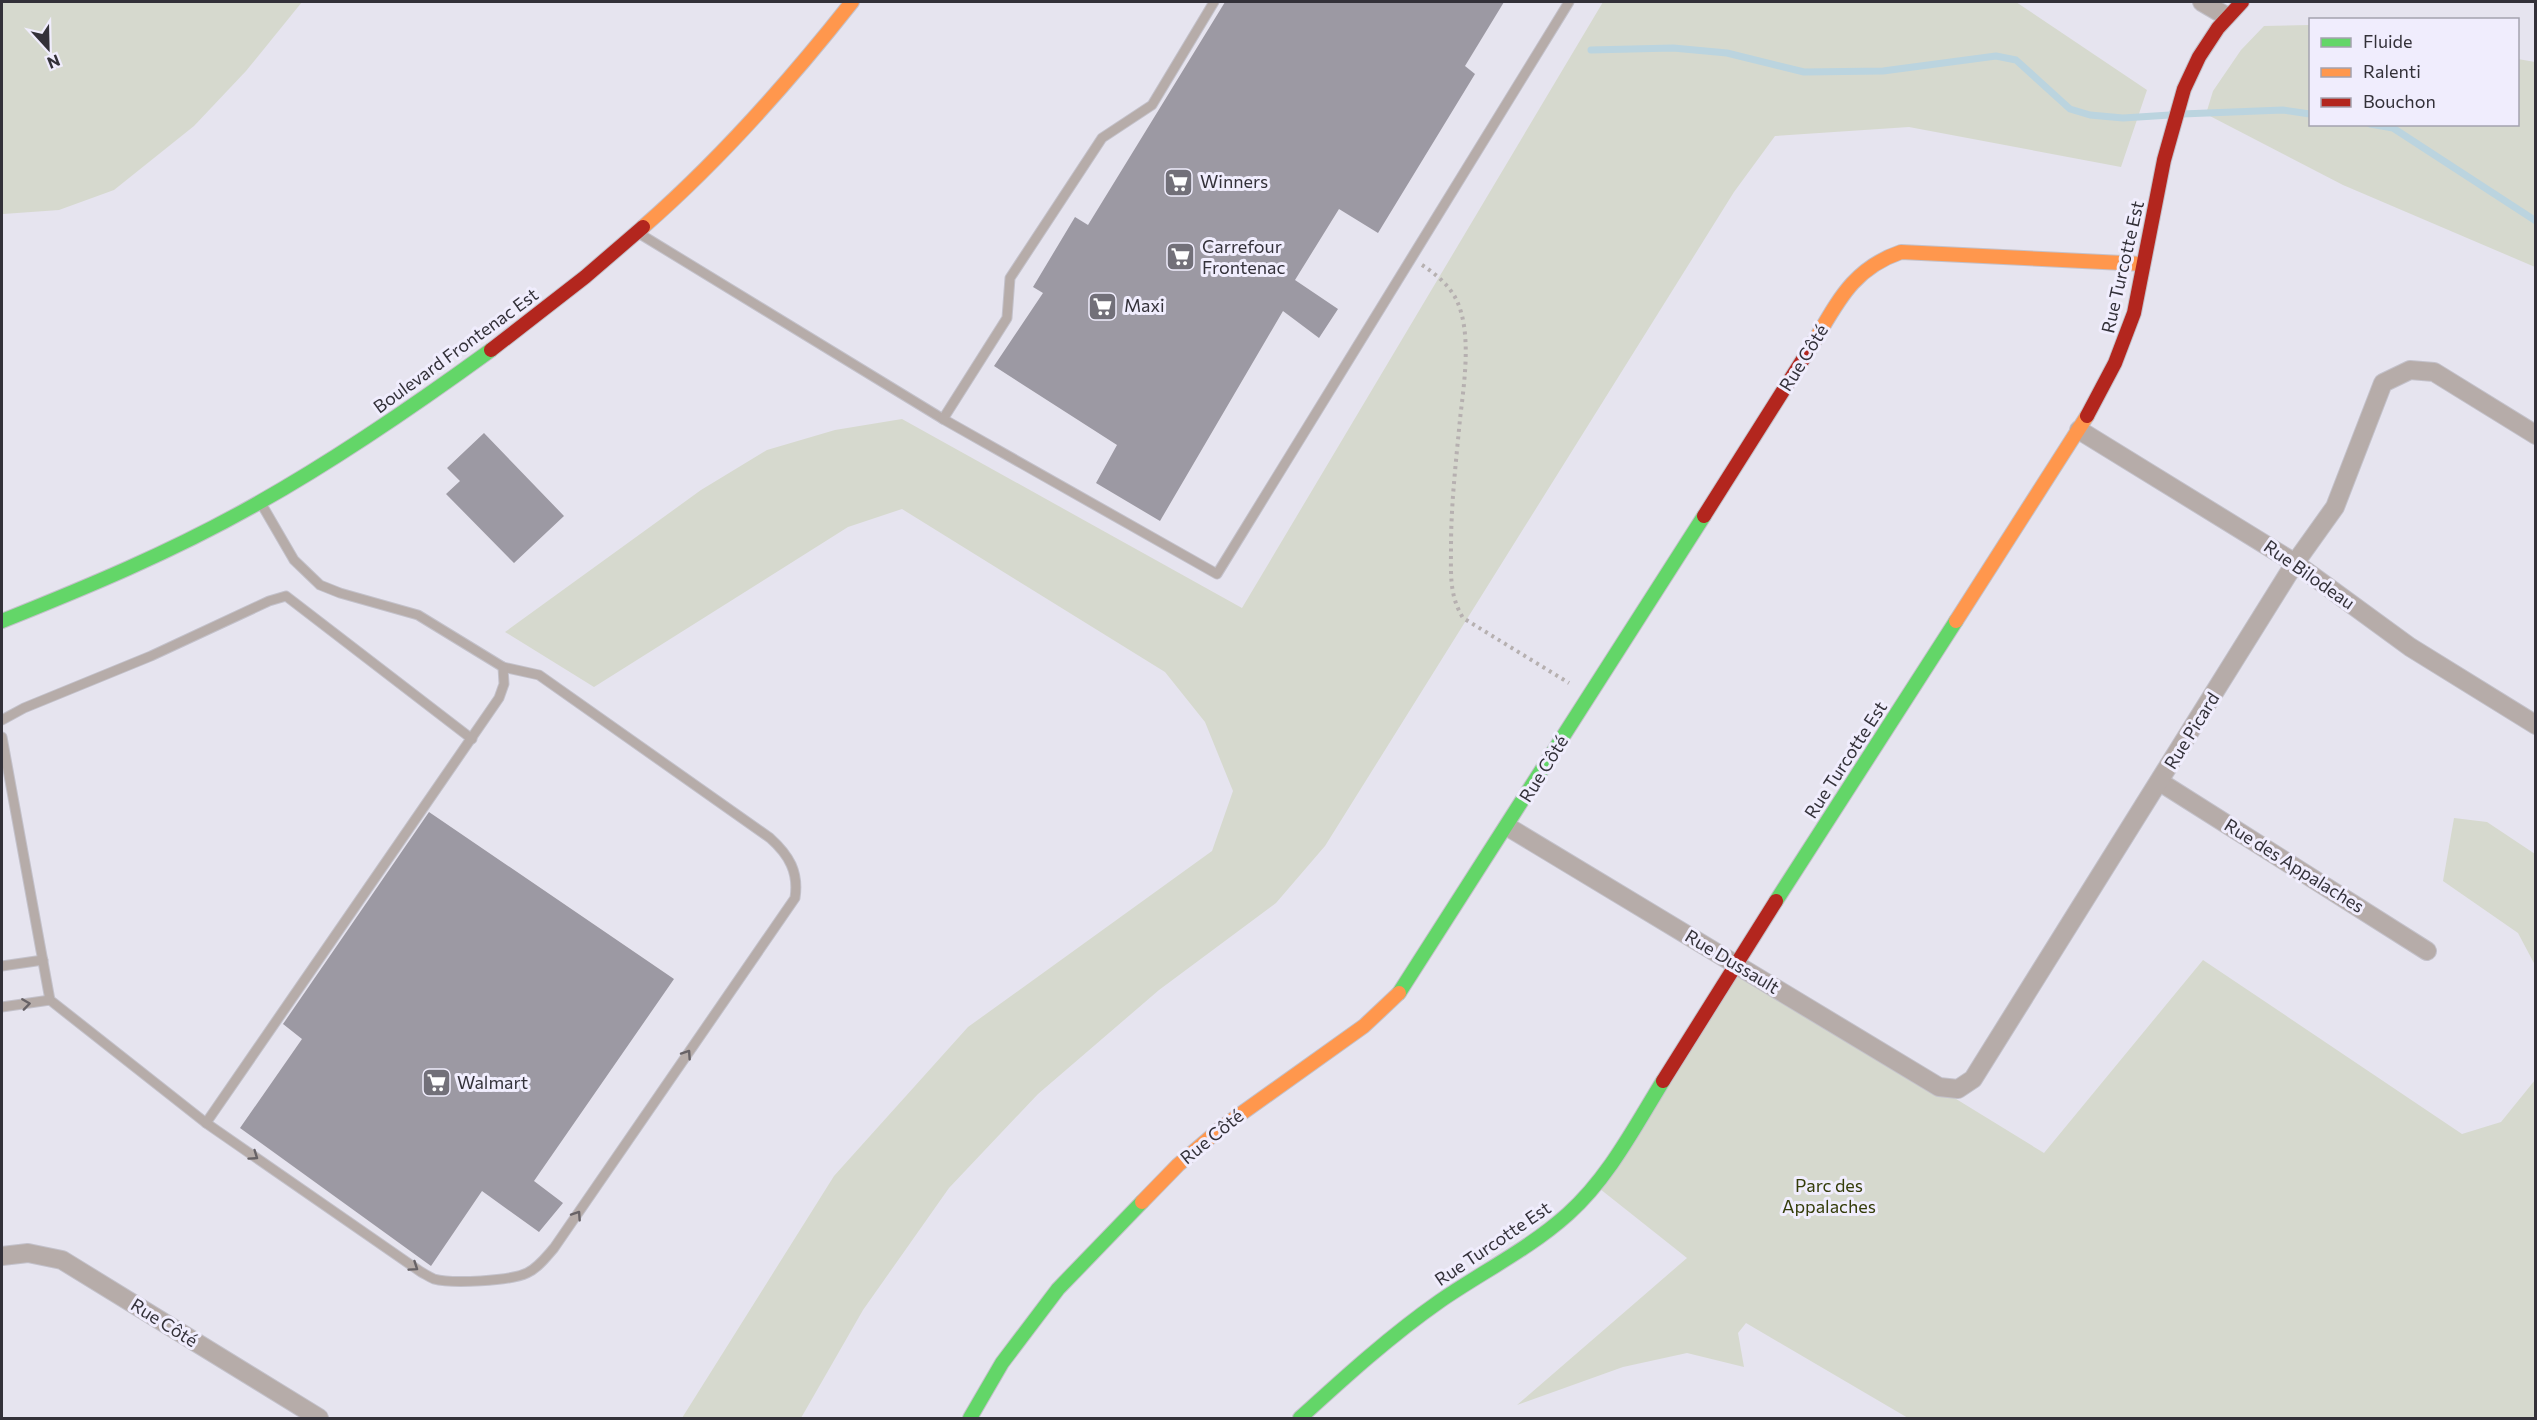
<svg xmlns="http://www.w3.org/2000/svg" width="2537" height="1420" font-family="Commissioner,sans-serif">
<rect width="100%" height="100%" fill="#e6e4ef"/>
<g fill="#d6d9ce">
<polygon points="2,2 302,2 246,71 194,126 114,190 59,210 3,214 2,214"/>
<polygon points="1603,2 2016,2 2147,90 2121,167 1909,127 1775,136 1734,192 1325,846 1276,903 1159,990 1038,1094 949,1188 863,1310 801,1418 682,1418 834,1176 968,1027 1212,851 1233,791 1205,722 1165,672 902,509 848,527 594,687 505,632 701,490 767,450 835,430 902,419 1242,608"/>
<polygon points="2310,25 2310,124 2518,124 2518,59 2535,62 2535,267 2343,185 2206,114 2213,91 2241,50 2264,26"/>
<polygon points="2454,818 2487,822 2535,854 2535,965 2518,933 2443,881"/>
<polygon points="2203,960 2462,1134 2501,1122 2535,1080 2535,1418 1908,1418 1746,1323 1738,1333 1744,1367 1687,1353 1623,1367 1517,1405 1687,1258 1595,1185 1736,964 2044,1153"/>
</g>
<g fill="none" stroke-linecap="round" stroke-linejoin="round">
<g stroke="#bbd4df" stroke-width="7">
<polyline points="1591,50 1673,48 1727,53 1804,72 1883,71 1996,56 2016,60 2070,109 2090,115 2123,118 2170,115"/>
<polyline points="2182,114 2283,110 2310,114"/>
<polyline points="2370,124 2393,128 2536,221"/>
</g>
</g>
<g fill="#9c99a3">
<polygon points="1225,2 1504,2 1465,66 1475,74 1378,233 1339,209 1295,280 1338,309 1319,338 1283,311 1160,521 1096,483 1117,445 994,366 1043,293 1033,287 1075,217 1088,225"/>
<polygon points="484,433 564,516 514,563 446,494 460,481 447,468"/>
<polygon points="429,812 674,979 534,1181 563,1203 539,1232 482,1191 431,1266 240,1128 302,1039 283,1024"/>
</g>
<g fill="none" stroke-linecap="round" stroke-linejoin="round">
<defs>
<g id="lane">
<polyline points="640,234 943,419 1217,574 1569,2"/>
<polyline points="943,419 1007,318 1010,278 1102,138 1152,105 1214,2"/>
<polyline points="2,720 24,708 151,656 269,601 286,596 472,739"/>
<path d="M2,737L50,1000L206,1123L421,1272C425,1274 429,1277 434,1279C452,1284 510,1281 527,1273C538,1268 546,1257 554,1248L795,898C799,872 789,855 770,838L539,675L503,667L418,615L340,593L320,585L294,560L262,505"/>
<polyline points="2,966 43,960"/>
<polyline points="2,1007 50,1000"/>
<polyline points="206,1123 499,698 504,684 503,667"/>
</g>
<g id="street">
<polyline points="2202,2 2226,16"/>
<polyline points="2079,430 2295,563 2410,647 2536,725"/>
<polyline points="2160,782 2427,951"/>
<polyline points="1508,827 1939,1087 1958,1089 1973,1079 2295,563 2335,507 2383,383 2410,370 2434,372 2536,435"/>
<polyline points="2,1256 28,1253 62,1260 319,1418"/>
</g>
<g id="fast">
<path d="M2,621C87,587 171,552 251,507C334,461 414,406 491,350"/>
<polyline points="1776,901 1956,621"/>
<polyline points="1399,993 1704,516"/>
<polyline points="970,1418 1002,1363 1058,1289 1142,1202"/>
<path d="M1300,1418C1345,1377 1390,1336 1440,1301C1482,1272 1529,1249 1568,1214C1609,1177 1634,1128 1663,1081"/>
</g>
<g id="slow">
<path d="M643,227C721,159 788,83 852,2"/>
<path d="M1807,353C1835,309 1848,270 1901,252L2143,264"/>
<polyline points="1956,621 2087,416"/>
<polyline points="1142,1202 1178,1165 1221,1128 1364,1026 1399,993"/>
</g>
<g id="jam">
<polyline points="491,350 585,277 643,227"/>
<polyline points="2087,416 2115,363 2134,313 2164,160 2184,89 2199,57 2218,28 2242,2"/>
<polyline points="1704,516 1807,353"/>
<polyline points="1663,1081 1776,901"/>
</g>
</defs>
<use href="#lane" stroke="#c3c1ca" stroke-width="11"/>
<use href="#street" stroke="#c3c1ca" stroke-width="20"/>
<use href="#fast" stroke="#c3c1ca" stroke-width="16"/>
<use href="#slow" stroke="#c3c1ca" stroke-width="16"/>
<use href="#jam" stroke="#c3c1ca" stroke-width="16"/>
<path stroke="#b6b0b0" stroke-width="4" stroke-dasharray="3 4.5" stroke-linecap="butt" d="M1422,265C1436,274 1450,286 1457,301C1472,334 1464,384 1460,419C1456,462 1451,504 1451,547C1451,573 1449,595 1463,618L1569,683"/>
<use href="#lane" stroke="#b6aca9" stroke-width="9"/>
<use href="#street" stroke="#b6aca9" stroke-width="18"/>
<use href="#fast" stroke="#63d668" stroke-width="14"/>
<use href="#slow" stroke="#ff974d" stroke-width="14"/>
<use href="#jam" stroke="#b3261e" stroke-width="14"/>
</g>
<defs><path id="oneway-chevron" d="M-2-3.5L2.5 0L-2 3.5" fill="none" stroke-width="1.6" stroke-linecap="round" stroke-linejoin="round" transform="scale(1.5)"/></defs>
<g stroke="#676266">
<use href="#oneway-chevron" transform="translate(26 1004) rotate(-8)"/>
<use href="#oneway-chevron" transform="translate(687 1054) rotate(-56)"/>
<use href="#oneway-chevron" transform="translate(254 1156) rotate(35)"/>
<use href="#oneway-chevron" transform="translate(577 1215) rotate(-56)"/>
<use href="#oneway-chevron" transform="translate(414 1267) rotate(34)"/>
</g>
<defs>
<symbol id="supermarket-square" viewBox="-11 -11 22 22"><rect x="-9" y="-9" width="18" height="18" rx="4" fill="#727079" stroke="#f0edfd"/><path d="M-6-5.5h2.5l.6 2H6L4.5 2H-2.5L-4.4-4H-6ZM-1.5 3.2a1.3 1.3 0 1 0 .1 0ZM3 3.2a1.3 1.3 0 1 0 .1 0Z" fill="#fff"/></symbol>
</defs>
<g fill-rule="evenodd">
<use href="#supermarket-square" x="1162" y="166" width="33" height="33"/>
<use href="#supermarket-square" x="1164" y="240" width="33" height="33"/>
<use href="#supermarket-square" x="1086" y="290" width="33" height="33"/>
<use href="#supermarket-square" x="420" y="1066" width="33" height="33"/>
</g>
<g text-anchor="middle" stroke-width="6" stroke-linejoin="round" paint-order="stroke">
<g font-size="18" fill="#333139" stroke="#f0edfd" text-anchor="start">
<text x="1200" y="188">Winners</text>
<text x="1202" y="253">Carrefour<tspan x="1202" dy="21">Frontenac</tspan></text>
<text x="1124" y="312">Maxi</text>
<text x="457" y="1089">Walmart</text>
</g>
<g font-size="18" fill="#333139" stroke="#f0edfd">
<text transform="translate(2123 267) rotate(-77)" y="6">Rue Turcotte Est</text>
<text transform="translate(456 351) rotate(-36)" y="6">Boulevard Frontenac Est</text>
<text transform="translate(1804 358) rotate(-58)" y="6">Rue Côté</text>
<text transform="translate(2309 575) rotate(35)" y="6">Rue Bilodeau</text>
<text transform="translate(2192 731) rotate(-58)" y="6">Rue Picard</text>
<text transform="translate(1846 760) rotate(-57)" y="6">Rue Turcotte Est</text>
<text transform="translate(1544 769) rotate(-58)" y="6">Rue Côté</text>
<text transform="translate(2294 866) rotate(32)" y="6">Rue des Appalaches</text>
<text transform="translate(1732 962) rotate(31)" y="6">Rue Dussault</text>
<text transform="translate(1212 1137) rotate(-39)" y="6">Rue Côté</text>
<text transform="translate(1493 1244) rotate(-34)" y="6">Rue Turcotte Est</text>
<text transform="translate(164 1323) rotate(32)" y="6">Rue Côté</text>
</g>
<g font-size="18" fill="#343c09" stroke="#f0edfd">
<text x="1829" y="1192">Parc des<tspan x="1829" dy="21">Appalaches</tspan></text>
</g>
</g>
<rect width="2537" height="1420" fill="none" stroke="#333139" stroke-width="6"/>
<rect x="2309" y="18" width="210" height="108" fill="#f0edfd" stroke="#a4a2af" stroke-width="1.5"/>
<rect x="2321" y="38" width="30" height="9" fill="#63d668" stroke="#a4a2af" stroke-width="1.5"/>
<text x="2363" y="48" font-size="18" fill="#333139">Fluide</text>
<rect x="2321" y="68" width="30" height="9" fill="#ff974d" stroke="#a4a2af" stroke-width="1.5"/>
<text x="2363" y="78" font-size="18" fill="#333139">Ralenti</text>
<rect x="2321" y="98" width="30" height="9" fill="#b3261e" stroke="#a4a2af" stroke-width="1.5"/>
<text x="2363" y="108" font-size="18" fill="#333139">Bouchon</text>
<g transform="translate(48 48) rotate(158)" stroke="#f0edfd" stroke-width="4.5" paint-order="stroke">
<path d="M0-4.5L10 22L0 15L-10 22Z" fill="#333139"/>
<text y="-9" font-size="16" font-weight="bold" text-anchor="middle" fill="#333139">N</text>
</g>
</svg>
